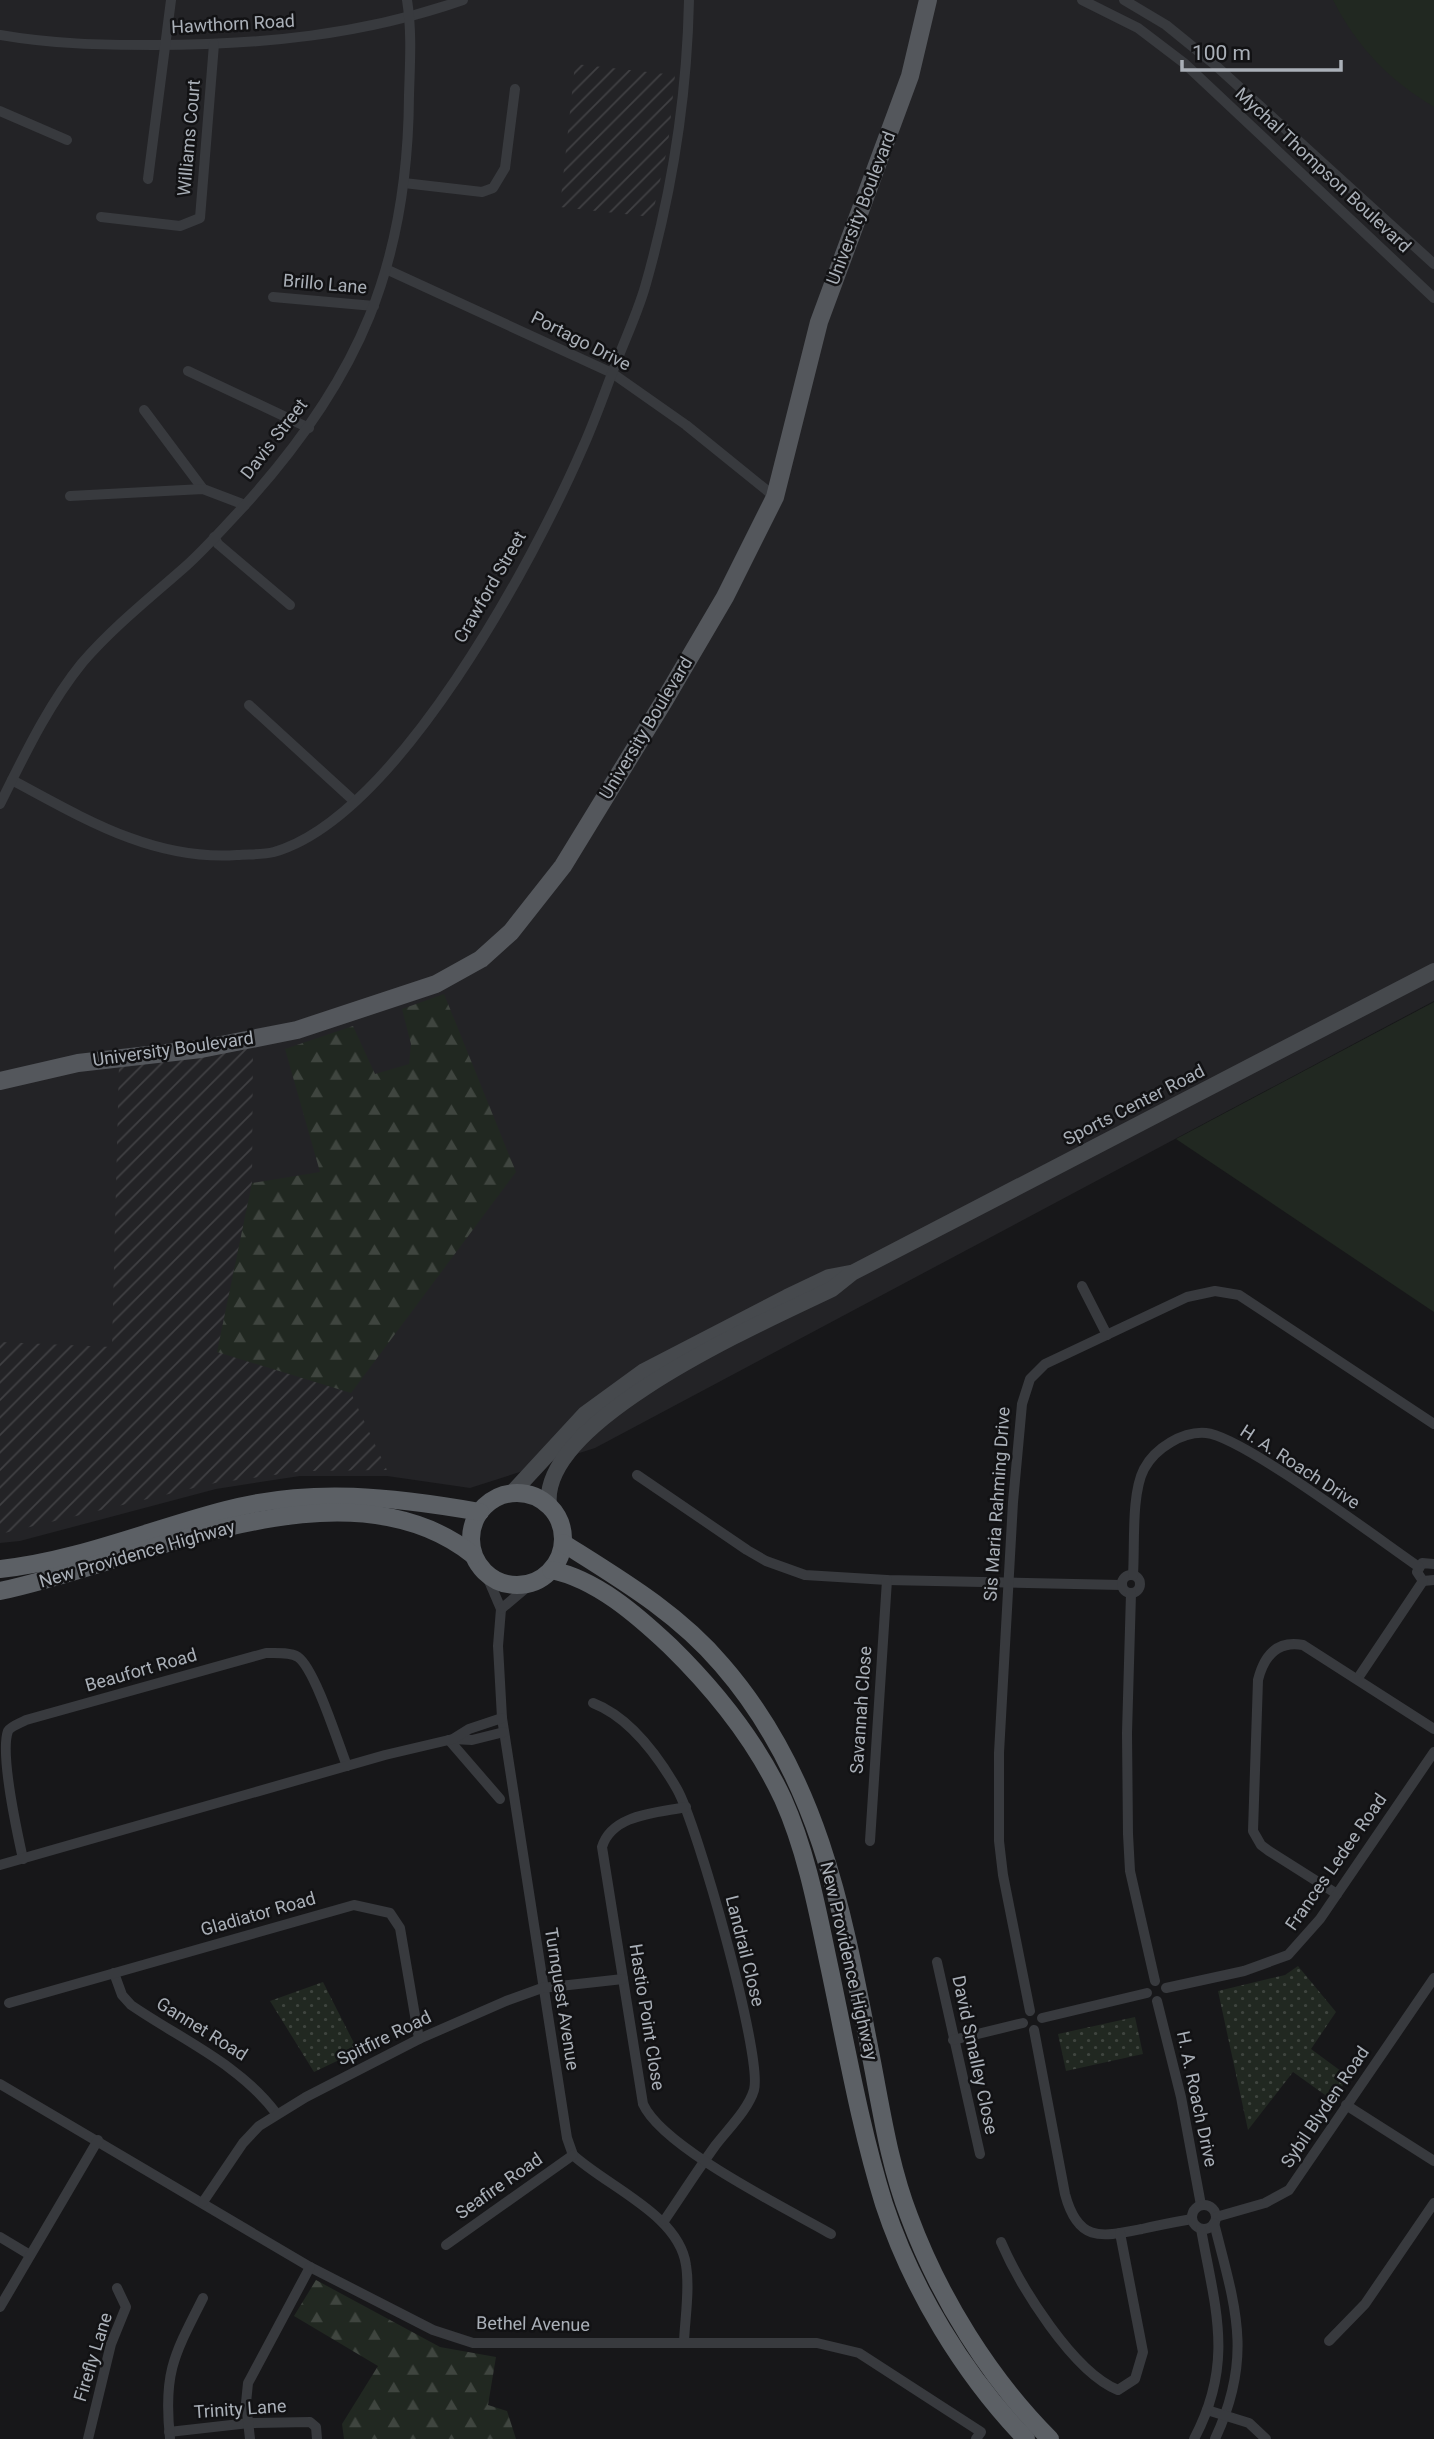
<svg xmlns="http://www.w3.org/2000/svg" width="1434" height="2439" font-family="Roboto,sans-serif">
<defs>
<pattern id="industrial-furrows" width="10" height="10" patternUnits="userSpaceOnUse" patternTransform="scale(1.75)"><rect width="10" height="10" fill="#232326"/><path d="M-1 1l2-2M0 10L10 0M9 11l2-2" fill="none" stroke="#404043"/></pattern>
<pattern id="forest-firs" width="22" height="20" patternUnits="userSpaceOnUse" patternTransform="scale(1.75)"><rect width="22" height="20" fill="#212821"/><path d="M5 1l3.5 6h-7zM16 11l3.5 6h-7z" fill="#3f453f"/></pattern>
<pattern id="park-dots" width="8" height="8" patternUnits="userSpaceOnUse" patternTransform="scale(1.75)"><rect width="8" height="8" fill="#212821"/><path d="M2 2h.1M6 6h.1" fill="none" stroke="#3f453f" stroke-width="1.8" stroke-linecap="round"/></pattern>
</defs>
<rect width="100%" height="100%" fill="#171719"/>
<polygon fill="#232326" points="0,0 1434,0 1434,1001 595,1448 470,1488 387,1476 300,1476 216,1489 20,1541 0,1543"/>
<g fill="url(#industrial-furrows)">
<polygon points="575,64 675,75 668,145 652,217 560,207"/>
<polygon points="253,1044 252,1183 218,1352 351,1393 387,1470 303,1471 215,1483 0,1534 0,1342 112,1347 119,1064"/>
</g>
<g fill="#212821">
<path d="M1333,0H1434V107C1389,80 1357,47 1333,0Z"/>
<polygon points="1434,1002 1434,1312 1176,1139"/>
</g>
<g fill="url(#forest-firs)">
<polygon points="444,994 516,1172 351,1393 217,1352 252,1183 320,1172 285,1049 353,1026 375,1074 409,1064 411,1044 402,1009"/>
<polygon points="316,2280 440,2347 496,2357 488,2405 507,2411 516,2439 344,2439 342,2424 378,2366 294,2316"/>
</g>
<g fill="url(#park-dots)">
<polygon points="1298,1966 1336,2012 1311,2049 1349,2077 1332,2100 1293,2072 1248,2130 1218,1991 1285,1975"/>
<polygon points="323,1982 358,2051 314,2072 270,2001"/>
<polygon points="1135,2017 1143,2054 1066,2071 1058,2034"/>
</g>
<g fill="none" stroke-linecap="round" stroke-linejoin="round">
<g stroke="#383a3e" stroke-width="10">
<polyline points="1082,0 1138,28 1184,63 1434,298"/>
<polyline points="1124,0 1166,25 1214,64 1434,264"/>
<path d="M0,35C51,44 102,45 154,45C260,45 363,35 463,0"/>
<polyline points="0,111 67,140"/>
<polyline points="148,179 171,0"/>
<polyline points="404,183 482,192 493,188 505,168 515,89"/>
<polyline points="101,217 180,226 200,218 214,44"/>
<polyline points="388,270 612,373 686,425 775,497"/>
<polyline points="273,297 374,306"/>
<polyline points="188,371 309,428"/>
<polyline points="144,410 203,489"/>
<polyline points="70,496 203,489 245,505"/>
<polyline points="214,537 218,544 290,605"/>
<polyline points="249,705 354,801"/>
<path d="M12,780C83,818 153,861 237,855C249,854 263,855 274,852C397,817 534,560 583,447C596,418 606,388 618,358C627,335 638,311 645,287C672,193 687,98 689,0"/>
<path d="M0,804C24,756 48,705 82,663C113,627 151,597 186,566C207,547 226,525 245,505C359,379 408,265 409,95C410,63 412,31 407,0"/>
<polyline points="1082,1286 1107,1335"/>
<polyline points="637,1475 747,1550 766,1561 805,1575 887,1580 1121,1585"/>
<polyline points="1434,1564 1422,1563 1417,1572 1423,1581 1434,1580"/>
<path d="M486,1574L501,1609L498,1646L502,1718L567,2138L573,2155C608,2187 679,2215 686,2265C690,2289 685,2318 684,2342"/>
<circle cx="1131" cy="1584" r="9"/>
<path d="M1133,1575C1135,1545 1131,1494 1144,1469C1155,1448 1183,1431 1206,1433C1242,1436 1381,1541 1419,1567"/>
<polyline points="1131,1593 1127,1733 1128,1834 1130,1871 1155,1981"/>
<polyline points="501,1609 532,1583"/>
<polyline points="1358,1678 1423,1581"/>
<path d="M593,1703C629,1717 658,1756 677,1789C697,1824 763,2056 754,2090C748,2110 727,2130 715,2146C697,2171 681,2196 664,2221"/>
<polyline points="453,1739 472,1740 504,1732"/>
<polyline points="449,1740 500,1799"/>
<path d="M686,1807C657,1813 612,1814 602,1847L643,2104C663,2148 786,2208 831,2234"/>
<polyline points="870,1841 887,1580"/>
<path d="M23,1859C17,1832 0,1753 8,1731C11,1726 21,1723 26,1720L266,1653C275,1653 290,1652 298,1657C315,1669 338,1743 347,1766"/>
<polyline points="0,1865 385,1755 453,1739 469,1729 502,1718"/>
<path d="M1337,1894L1269,1851L1261,1845L1253,1831L1258,1680C1264,1656 1277,1640 1303,1645L1434,1729"/>
<polyline points="937,1962 980,2154"/>
<path d="M114,1973L122,1995L131,2005C182,2040 238,2063 276,2113"/>
<polyline points="1166,1988 1244,1971 1288,1955 1320,1919 1434,1752"/>
<polyline points="1157,2001 1181,2097 1201,2205"/>
<polyline points="9,2003 354,1905 390,1913 400,1928 419,2039"/>
<polyline points="1030,2011 1003,1875 999,1841 999,1753 1013,1502 1022,1404 1030,1379 1045,1364 1187,1297 1215,1291 1239,1295 1434,1424"/>
<polyline points="1042,2018 1147,1993"/>
<path d="M1034,2030L1065,2194C1078,2243 1101,2237 1142,2229C1159,2225 1175,2222 1192,2219"/>
<polyline points="953,2040 1023,2023"/>
<polyline points="0,2084 310,2267 433,2330 473,2343 817,2343 859,2353 981,2432 976,2439"/>
<polyline points="1346,2105 1434,2161"/>
<polyline points="203,2202 243,2143 259,2126 306,2097 419,2039 506,2001 542,1988 623,1979"/>
<circle cx="1204" cy="2217" r="12"/>
<polyline points="1216,2217 1265,2203 1289,2190 1434,1978"/>
<path d="M1214,2223C1235,2306 1254,2356 1215,2439"/>
<polyline points="0,2237 30,2255"/>
<path d="M1001,2242C1020,2286 1073,2372 1118,2390L1135,2379L1143,2352L1120,2233"/>
<polyline points="446,2245 573,2155"/>
<polyline points="0,2307 98,2140"/>
<polyline points="1329,2341 1365,2304 1434,2203"/>
<polyline points="1207,2410 1249,2423 1266,2439"/>
<polyline points="169,2432 249,2423 310,2422 316,2427 317,2439"/>
<path d="M170,2438C163,2373 174,2355 203,2298"/>
<polyline points="88,2439 111,2344 126,2307 117,2288"/>
<polyline points="250,2439 246,2403 248,2383 310,2267"/>
<path d="M1194,2439C1235,2362 1215,2308 1201,2229"/>
</g>
<g stroke="#46494d" stroke-width="16">
<polyline points="512,1493 585,1414 644,1371 787,1297 829,1277 850,1273"/>
<path d="M549,1505C539,1419 766,1321 832,1289L852,1273L1434,971"/>
</g>
<polyline stroke="#54575c" stroke-width="18" points="0,1081 78,1063 201,1049 297,1030 436,984 481,959 511,932 563,866 664,701 725,597 775,497 819,322 910,76 928,0"/>
<g stroke="#5c6065" stroke-width="18">
<circle cx="517" cy="1539" r="46"/>
<path d="M563,1543C620,1579 678,1613 722,1665C821,1779 844,1918 872,2062C882,2114 890,2167 909,2216C939,2297 989,2378 1050,2439"/>
<path d="M0,1569C77,1561 152,1529 226,1510C312,1487 394,1497 480,1512"/>
<path d="M551,1570C596,1579 637,1615 670,1646C715,1690 756,1741 783,1799C805,1848 816,1903 827,1956C845,2039 859,2124 884,2204C912,2289 964,2375 1026,2439"/>
<path d="M0,1591C137,1563 346,1453 473,1555"/>
</g>
</g>
<g text-anchor="middle" stroke-width="5" stroke-linejoin="round" paint-order="stroke">
<g font-size="18" fill="#aab0b8" stroke="#121214">
<text transform="translate(233 24) rotate(-3)" y="6">Hawthorn Road</text>
<text transform="translate(189 138) rotate(-85)" y="6">Williams Court</text>
<text transform="translate(1323 170) rotate(43)" y="6">Mychal Thompson Boulevard</text>
<text transform="translate(861 208) rotate(-69)" y="6">University Boulevard</text>
<text transform="translate(325 284) rotate(5)" y="6">Brillo Lane</text>
<text transform="translate(581 341) rotate(27)" y="6">Portago Drive</text>
<text transform="translate(274 439) rotate(-52)" y="6">Davis Street</text>
<text transform="translate(490 587) rotate(-60)" y="6">Crawford Street</text>
<text transform="translate(646 728) rotate(-59)" y="6">University Boulevard</text>
<text transform="translate(173 1049) rotate(-8)" y="6">University Boulevard</text>
<text transform="translate(1134 1105) rotate(-27)" y="6">Sports Center Road</text>
<text transform="translate(1300 1467) rotate(33)" y="6">H. A. Roach Drive</text>
<text transform="translate(997 1504) rotate(-86)" y="6">Sis Maria Rahming Drive</text>
<text transform="translate(137 1554) rotate(-16)" y="6">New Providence Highway</text>
<text transform="translate(141 1670) rotate(-16)" y="6">Beaufort Road</text>
<text transform="translate(861 1710) rotate(-86)" y="6">Savannah Close</text>
<text transform="translate(1336 1862) rotate(-55)" y="6">Frances Ledee Road</text>
<text transform="translate(258 1914) rotate(-16)" y="6">Gladiator Road</text>
<text transform="translate(745 1951) rotate(76)" y="6">Landrail Close</text>
<text transform="translate(849 1961) rotate(77)" y="6">New Providence Highway</text>
<text transform="translate(562 1999) rotate(81)" y="6">Turnquest Avenue</text>
<text transform="translate(647 2017) rotate(81)" y="6">Hastio Point Close</text>
<text transform="translate(202 2029) rotate(32)" y="6">Gannet Road</text>
<text transform="translate(384 2038) rotate(-26)" y="6">Spitfire Road</text>
<text transform="translate(975 2055) rotate(78)" y="6">David Smalley Close</text>
<text transform="translate(1197 2099) rotate(78)" y="6">H. A. Roach Drive</text>
<text transform="translate(1325 2107) rotate(-56)" y="6">Sybil Blyden Road</text>
<text transform="translate(499 2186) rotate(-35)" y="6">Seafire Road</text>
<text transform="translate(533 2324) rotate(1)" y="6">Bethel Avenue</text>
<text transform="translate(93 2357) rotate(-73)" y="6">Firefly Lane</text>
<text transform="translate(240 2409) rotate(-4)" y="6">Trinity Lane</text>
</g>
</g>
<path d="M1182 60v10h159v-10" fill="none" stroke="#aab0b8" stroke-width="3.5"/>
<text x="1192" y="60" font-size="21" fill="#aab0b8" stroke="#121214" stroke-width="5" paint-order="stroke">100 m</text>
</svg>
